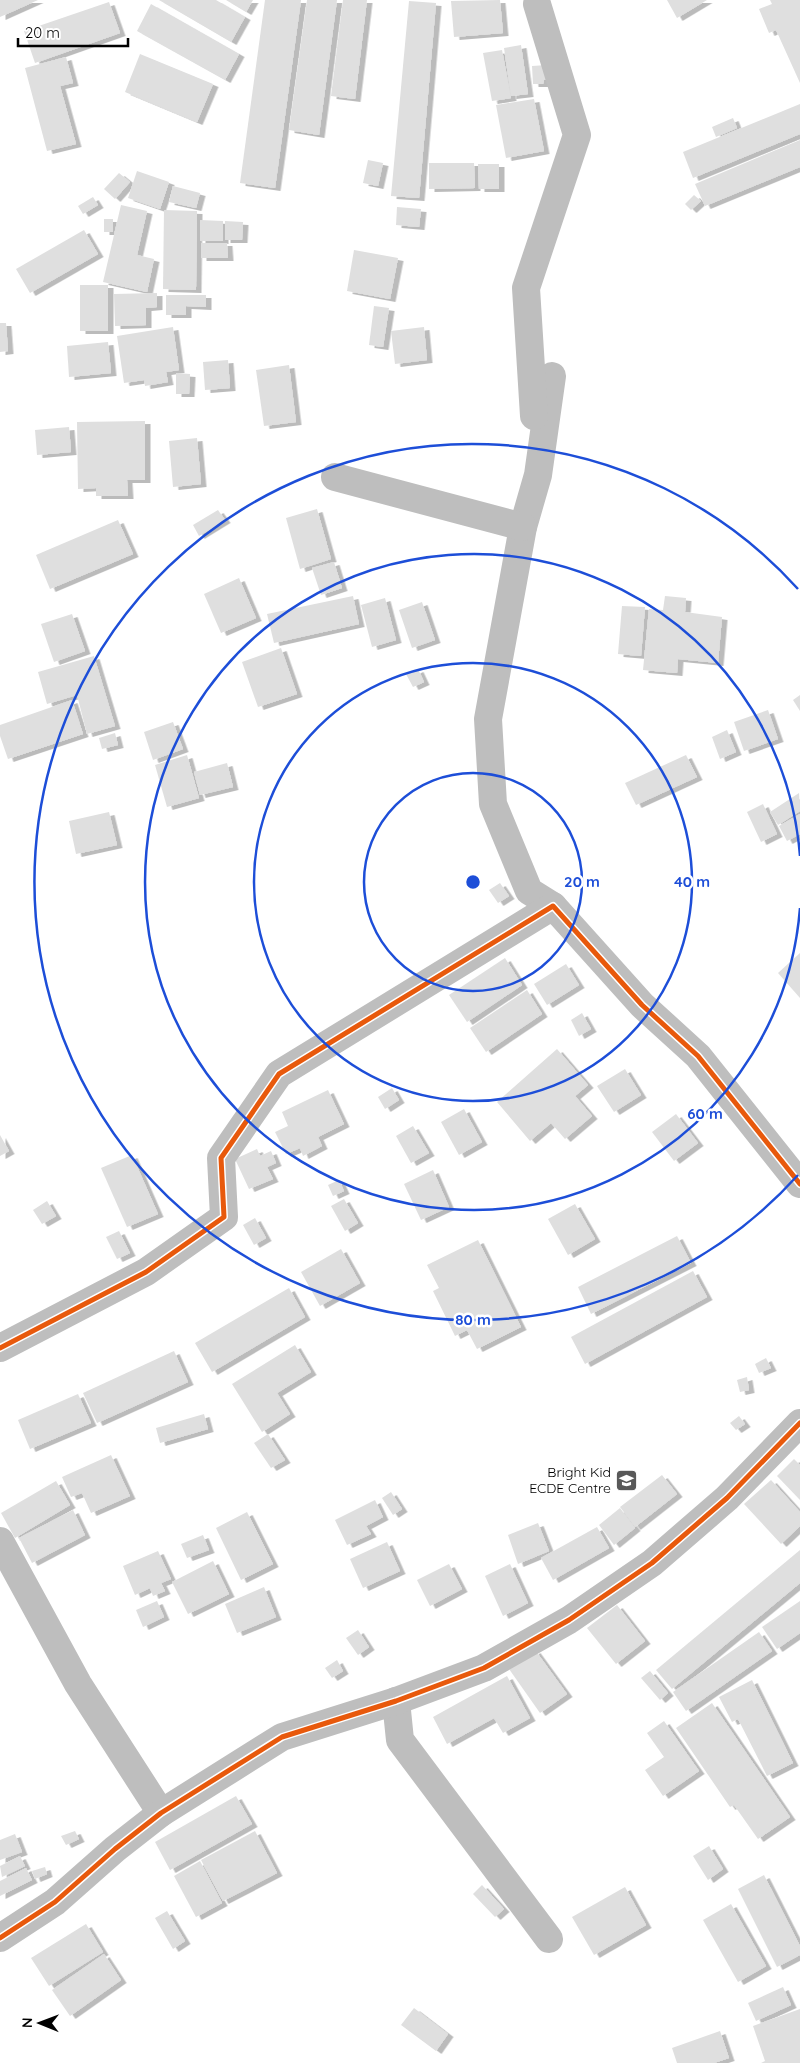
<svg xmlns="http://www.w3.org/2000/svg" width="800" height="2063" font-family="Quicksand,sans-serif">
<defs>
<filter id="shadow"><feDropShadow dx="5.5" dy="3" stdDeviation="0" flood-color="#0004"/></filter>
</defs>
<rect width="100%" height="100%" fill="#fff"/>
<g fill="#dfdfdf" filter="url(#shadow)">
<polygon points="0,0 38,0 0,17"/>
<polygon points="159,0 216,0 245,17 231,42"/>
<polygon points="226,0 253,0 246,12"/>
<polygon points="265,0 301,0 275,188 240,183"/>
<polygon points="307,0 337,0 319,135 289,130"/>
<polygon points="343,0 367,0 355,99 331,96"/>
<polygon points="500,0 503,33 454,37 451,1"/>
<polygon points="667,0 707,0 677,18"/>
<polygon points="770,0 800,0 800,83 776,30 769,33 759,9 772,4"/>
<polygon points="409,1 436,3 419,198 391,196"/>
<polygon points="109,2 120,33 35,63 24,31"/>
<polygon points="151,4 239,54 225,80 137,31"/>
<polygon points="521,45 528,94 511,96 504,48"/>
<polygon points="502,50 511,98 492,101 483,53"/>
<polygon points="140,54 213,84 197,122 125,92"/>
<polygon points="66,57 73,83 60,86 76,144 47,151 25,68"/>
<polygon points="547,65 548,79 544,80 543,84 533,84 532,66"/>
<polygon points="534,99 544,151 506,158 496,105"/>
<polygon points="800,104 800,134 693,178 683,152"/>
<polygon points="733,118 737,128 716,137 712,127"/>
<polygon points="800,140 800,167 705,206 695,184"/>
<polygon points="368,160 383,163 378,186 363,183"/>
<polygon points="429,163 474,163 475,188 429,189"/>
<polygon points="478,164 499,164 499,189 479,189"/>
<polygon points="137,171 169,182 160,209 128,198"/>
<polygon points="119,173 130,182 115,199 104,189"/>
<polygon points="173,186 200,193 196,208 169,202"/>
<polygon points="694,195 701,201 691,210 685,204"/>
<polygon points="93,197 98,205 83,214 78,206"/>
<polygon points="121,205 147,211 137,255 154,259 147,292 103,282"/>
<polygon points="397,207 421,209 419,227 396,225"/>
<polygon points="164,210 197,211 196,290 163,289"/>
<rect x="104" y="219" width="9" height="13"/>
<polygon points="200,220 223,221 223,241 200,241"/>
<polygon points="225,221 243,222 242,240 225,240"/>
<polygon points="84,230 98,254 30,293 16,269"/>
<polygon points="201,243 227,243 228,258 201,258"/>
<polygon points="354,250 398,258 390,299 347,291"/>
<rect x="80" y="285" width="28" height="46"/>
<polygon points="157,293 157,307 146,308 146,325 115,326 114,294"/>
<polygon points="166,295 206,295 206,307 186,306 186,315 166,315"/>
<polygon points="374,306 389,308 383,347 369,345"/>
<polygon points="0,323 6,323 8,351 0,352"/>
<polygon points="173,327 179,370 166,372 168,382 145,386 144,380 124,383 117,336"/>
<polygon points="424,327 427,360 395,364 391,331"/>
<polygon points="108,342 111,373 69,377 67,346"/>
<polygon points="228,360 230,388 205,390 203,362"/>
<polygon points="289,365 296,422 264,426 256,370"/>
<polygon points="176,373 190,374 189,394 176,394"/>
<polygon points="145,421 145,480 127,480 128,496 96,496 96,488 78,489 77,422"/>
<polygon points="69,427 71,452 37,455 35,430"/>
<polygon points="197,438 201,484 173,487 169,441"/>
<polygon points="317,509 331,559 300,569 286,518"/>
<polygon points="218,510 225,520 199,536 193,525"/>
<polygon points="118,520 133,554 50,589 36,555"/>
<polygon points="334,562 342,588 321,595 312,568"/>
<polygon points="239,578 256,618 221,633 204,594"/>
<polygon points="353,596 359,624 274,643 267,614"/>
<polygon points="665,596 686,598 685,612 722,617 718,663 678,659 677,673 643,670 649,609 663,610"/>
<polygon points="385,598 396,640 372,647 361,605"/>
<polygon points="422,602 435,640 412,648 399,610"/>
<polygon points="622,606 645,607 641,656 618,654"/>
<polygon points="72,614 85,651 54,662 41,624"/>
<polygon points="281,648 297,694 258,707 242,662"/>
<polygon points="94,656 115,726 87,734 77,695 47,704 38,672"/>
<polygon points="418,669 424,682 413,687 406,674"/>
<polygon points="800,695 800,711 793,700"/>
<polygon points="72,700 83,734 8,759 0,736 0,725"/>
<polygon points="768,710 778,739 744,751 734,722"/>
<polygon points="173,722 183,749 153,760 144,732"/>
<polygon points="727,730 736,752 720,759 712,737"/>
<polygon points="115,733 118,745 102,749 99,738"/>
<polygon points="187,755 199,798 167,807 155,765"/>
<polygon points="686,755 697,777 636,805 625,783"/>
<polygon points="227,763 233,787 200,795 194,772"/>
<polygon points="799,793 800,811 778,825 770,812"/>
<polygon points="763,804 777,834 761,842 747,812"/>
<polygon points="109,812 117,845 76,854 69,821"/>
<polygon points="800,814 800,834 787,841 779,826"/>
<polygon points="500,883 509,896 498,903 489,890"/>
<polygon points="800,953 800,998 778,973"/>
<polygon points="505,958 522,985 467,1022 449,995"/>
<polygon points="566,964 579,985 547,1005 534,984"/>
<polygon points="527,990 542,1014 486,1052 470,1028"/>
<polygon points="582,1013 591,1029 579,1036 571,1020"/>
<polygon points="557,1049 588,1085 575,1096 592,1116 565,1139 551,1123 530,1141 497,1102"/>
<polygon points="625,1069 641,1095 614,1112 597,1086"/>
<polygon points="392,1088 399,1100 385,1109 378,1097"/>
<polygon points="328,1090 344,1124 318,1137 322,1146 303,1156 300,1148 286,1154 275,1132 288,1126 282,1112"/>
<polygon points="464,1109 482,1142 459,1155 441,1122"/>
<polygon points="676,1114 698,1143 674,1161 652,1132"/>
<polygon points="413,1126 429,1153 411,1163 396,1136"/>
<polygon points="0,1135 9,1151 0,1156"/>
<polygon points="257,1149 260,1156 271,1151 276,1163 267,1167 273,1179 249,1189 235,1159"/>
<polygon points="132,1155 158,1214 127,1227 101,1168"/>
<polygon points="433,1170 449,1207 421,1220 404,1184"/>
<polygon points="339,1180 344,1191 333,1196 328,1185"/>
<polygon points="344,1199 358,1223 345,1231 331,1206"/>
<polygon points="47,1201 56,1216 42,1224 33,1210"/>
<polygon points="575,1204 595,1239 568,1255 548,1219"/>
<polygon points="255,1218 266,1238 254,1245 243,1225"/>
<polygon points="119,1231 130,1253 117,1259 106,1237"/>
<polygon points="677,1236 691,1263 591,1314 578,1287"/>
<polygon points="478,1240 521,1327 477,1349 467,1330 455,1336 433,1291 439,1288 427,1265"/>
<polygon points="341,1249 360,1283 320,1306 301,1272"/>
<polygon points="693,1271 707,1297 585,1364 571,1337"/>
<polygon points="289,1288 305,1317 212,1372 195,1343"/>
<polygon points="295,1345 311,1372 277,1393 290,1414 262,1432 232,1384"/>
<polygon points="174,1351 188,1382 97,1423 83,1393"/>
<polygon points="766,1358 771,1368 759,1373 755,1364"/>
<polygon points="747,1377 749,1390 740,1392 737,1380"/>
<polygon points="78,1394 91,1423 30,1449 18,1420"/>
<polygon points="204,1414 208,1429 160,1443 156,1428"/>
<polygon points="739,1416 745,1424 736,1430 730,1423"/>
<polygon points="268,1434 285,1460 271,1468 254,1443"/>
<polygon points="111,1455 130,1496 91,1513 82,1493 71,1497 62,1477"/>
<polygon points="794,1459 800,1465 800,1500 777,1476"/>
<polygon points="662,1475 677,1494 635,1527 620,1507"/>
<polygon points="771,1480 800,1512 800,1526 781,1544 744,1504"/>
<polygon points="56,1481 70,1505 15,1538 1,1513"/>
<polygon points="391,1492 402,1509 393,1515 382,1498"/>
<polygon points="375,1500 383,1517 366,1526 371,1534 347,1545 335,1520"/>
<polygon points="620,1508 635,1528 614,1545 599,1525"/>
<polygon points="73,1510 85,1535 32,1563 19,1538"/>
<polygon points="247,1512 273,1564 241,1580 216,1528"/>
<polygon points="538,1523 549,1551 518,1564 508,1535"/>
<polygon points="597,1527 609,1548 553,1580 541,1558"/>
<polygon points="203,1535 209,1550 187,1558 181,1544"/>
<polygon points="387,1542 400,1571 363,1588 350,1559"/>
<polygon points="800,1550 800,1583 672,1689 656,1670"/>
<polygon points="158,1551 171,1579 161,1583 165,1591 153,1596 150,1588 135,1595 123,1566"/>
<polygon points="213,1561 229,1594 188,1614 172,1582"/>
<polygon points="449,1564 462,1589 430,1606 417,1580"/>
<polygon points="510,1564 528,1603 503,1616 485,1576"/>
<polygon points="264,1587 276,1617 237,1633 225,1604"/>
<polygon points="157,1601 164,1617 143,1627 136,1610"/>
<polygon points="800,1601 800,1633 777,1649 762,1627"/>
<polygon points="617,1605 645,1641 616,1664 587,1628"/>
<polygon points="358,1630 369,1647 358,1655 346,1638"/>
<polygon points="759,1632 772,1651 686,1711 673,1692"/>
<polygon points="535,1650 567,1694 540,1713 509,1669"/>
<polygon points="337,1660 343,1671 332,1678 325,1668"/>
<polygon points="650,1671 668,1693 660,1700 641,1678"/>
<polygon points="507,1676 530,1718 503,1733 494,1718 447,1744 433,1717"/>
<polygon points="752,1680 793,1763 767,1776 738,1719 732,1722 719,1697"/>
<polygon points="712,1703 790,1817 758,1839 734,1805 730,1807 676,1728"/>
<polygon points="664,1721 699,1771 663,1796 645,1770 664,1757 647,1733"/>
<polygon points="236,1796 252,1824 170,1870 155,1842"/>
<polygon points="75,1831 79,1839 66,1845 61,1836"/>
<polygon points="255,1831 277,1873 223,1901 201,1860"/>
<polygon points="15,1834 22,1852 0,1860 0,1840"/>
<polygon points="709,1846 723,1869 708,1880 693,1856"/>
<polygon points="20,1856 25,1866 2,1877 0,1866"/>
<polygon points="200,1861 222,1903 196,1917 174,1876"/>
<polygon points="45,1867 47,1874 35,1879 32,1871"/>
<polygon points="26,1868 32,1880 0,1896 0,1881"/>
<polygon points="764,1875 800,1946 800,1955 777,1967 738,1889"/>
<polygon points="482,1885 504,1909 495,1917 473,1894"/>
<polygon points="625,1887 646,1925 594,1955 572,1917"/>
<polygon points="731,1904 766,1966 738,1982 703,1920"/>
<polygon points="167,1911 185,1941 173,1949 155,1918"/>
<polygon points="86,1924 103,1952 49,1986 31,1958"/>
<polygon points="104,1954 121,1980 70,2016 52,1990"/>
<polygon points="783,1987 791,2005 756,2021 748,2003"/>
<polygon points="414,2008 448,2034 436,2051 401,2025"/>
<polygon points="800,2009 800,2063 761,2063 765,2061 753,2026"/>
<polygon points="720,2031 729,2058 714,2063 677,2063 672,2048"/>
</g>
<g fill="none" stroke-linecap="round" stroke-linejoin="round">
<g stroke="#bebebe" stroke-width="28">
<polyline points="552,376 538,475 523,527 488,719 493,804 529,891 553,906"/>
<polyline points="534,416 526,288 577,135 537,4"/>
<polyline points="335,477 523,527"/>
<polyline points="0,1348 146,1272 224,1217 221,1158 279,1074 553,906 642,1005 698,1056 800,1184"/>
<polyline points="0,1541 78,1684 161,1813"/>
<polyline points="396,1701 400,1740 549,1939"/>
<polyline points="0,1938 55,1902 115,1849 161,1813 282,1737 396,1701 484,1668 569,1620 652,1563 727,1498 800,1423"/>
</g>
<defs>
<g id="cycleway">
<polyline points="0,1348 146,1272 224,1217 221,1158 279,1074 553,906 642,1005 698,1056 800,1184"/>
<polyline points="0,1938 55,1902 115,1849 161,1813 282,1737 396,1701 484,1668 569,1620 652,1563 727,1498 800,1423"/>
</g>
</defs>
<use href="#cycleway" stroke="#fff" stroke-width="8"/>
<use href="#cycleway" stroke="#e8590c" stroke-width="5"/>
</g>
<g fill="none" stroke="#1d4ed8" stroke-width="2.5">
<circle cx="473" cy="882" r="109"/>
<circle cx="473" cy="882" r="219"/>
<path d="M800 908A328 328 0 1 1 800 856"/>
<path d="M798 1175A438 438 0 1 1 798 589"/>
</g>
<defs>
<symbol id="school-square" viewBox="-11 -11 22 22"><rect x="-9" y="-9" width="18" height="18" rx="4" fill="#595959" stroke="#fff"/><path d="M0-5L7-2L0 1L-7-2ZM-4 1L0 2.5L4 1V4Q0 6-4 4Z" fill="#fff"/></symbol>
</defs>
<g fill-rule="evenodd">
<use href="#school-square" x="614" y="1468" width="25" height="25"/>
</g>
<g text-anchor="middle" stroke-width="5" stroke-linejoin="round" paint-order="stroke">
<g font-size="14" fill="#000" stroke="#fff" text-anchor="end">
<text x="611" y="1477">Bright Kid<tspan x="611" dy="16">ECDE Centre</tspan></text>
</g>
</g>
<circle cx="473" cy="882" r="8" fill="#1d4ed8" stroke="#fff" stroke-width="2.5"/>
<g font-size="15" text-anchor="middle" font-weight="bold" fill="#1d4ed8" stroke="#fff" stroke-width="5" stroke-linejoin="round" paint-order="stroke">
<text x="582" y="887">20 m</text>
<text x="692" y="887">40 m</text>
<text x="705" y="1119">60 m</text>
<text x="473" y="1325">80 m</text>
</g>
<g transform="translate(40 2023) rotate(271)" stroke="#ffffff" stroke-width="4" paint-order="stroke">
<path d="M0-4L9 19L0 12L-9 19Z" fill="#000000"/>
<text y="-8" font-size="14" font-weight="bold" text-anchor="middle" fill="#000000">N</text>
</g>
<path d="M18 38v8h110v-8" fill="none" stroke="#000000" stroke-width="2.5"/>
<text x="25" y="38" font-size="15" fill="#000000" stroke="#ffffff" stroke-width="4" paint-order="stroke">20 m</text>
</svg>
